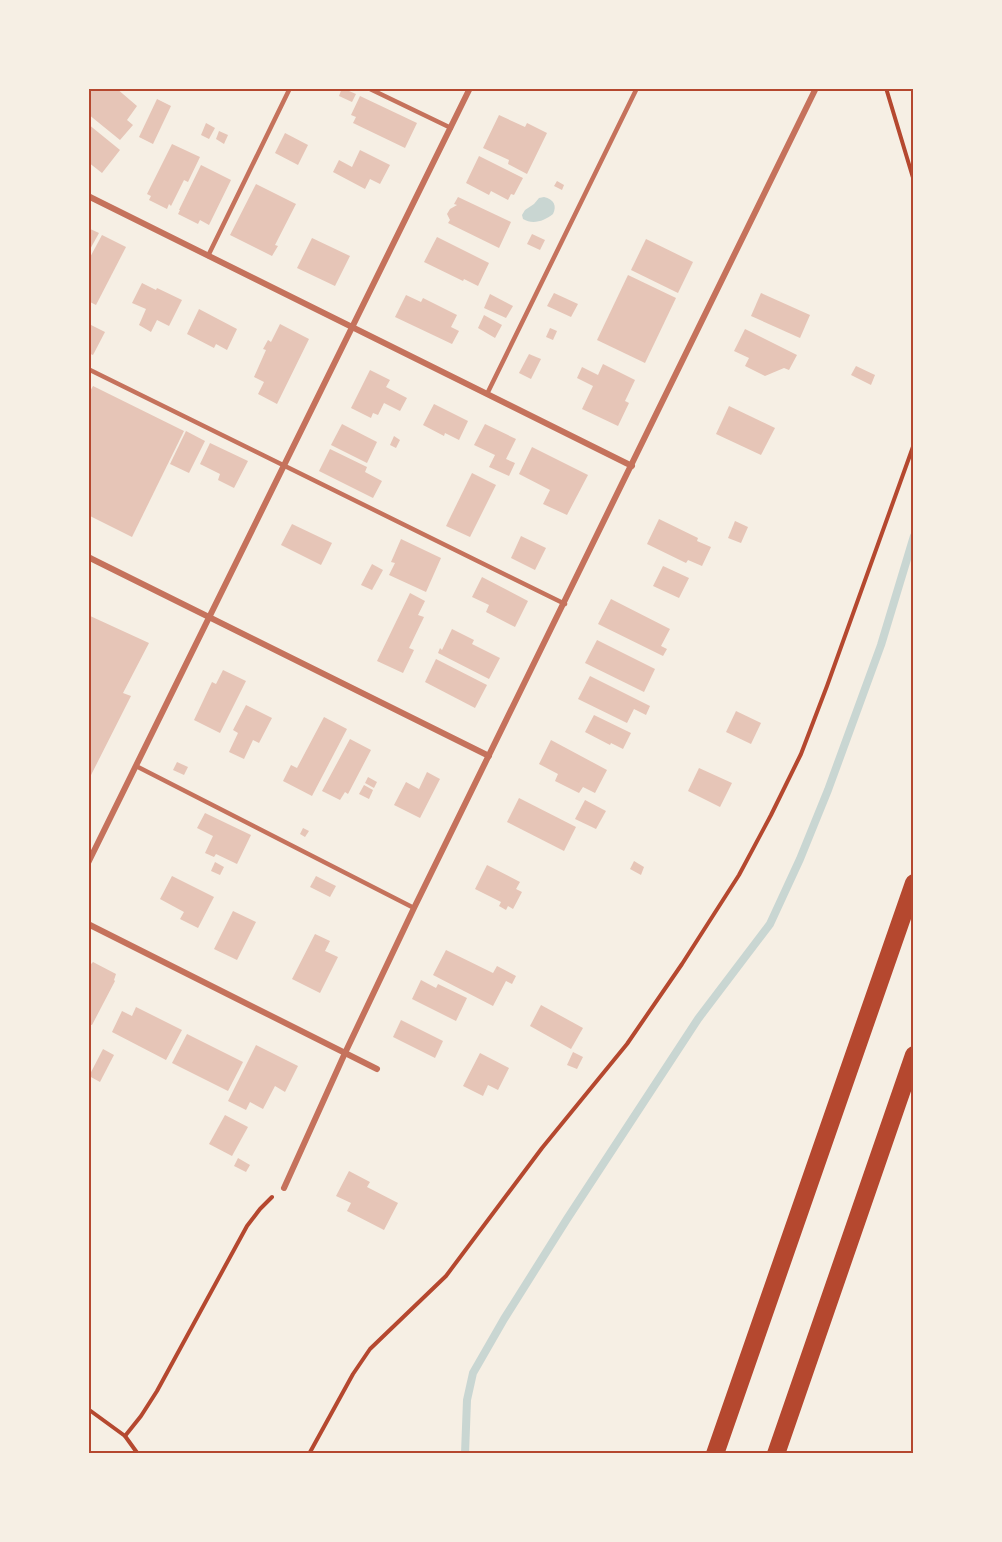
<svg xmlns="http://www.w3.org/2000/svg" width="1002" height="1542" font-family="'DejaVu Sans',sans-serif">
<rect width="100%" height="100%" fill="#f6efe4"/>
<path fill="#c9d6d2" d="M544,197C554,199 557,206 553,214C544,221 533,225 523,219L522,215L525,210L534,204L539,198Z"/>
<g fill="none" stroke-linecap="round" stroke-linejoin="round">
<polyline stroke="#c9d6d2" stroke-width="8" points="465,1454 467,1400 473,1373 504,1319 567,1219 698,1019 770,924 800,859 828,790 881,645 914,536"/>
</g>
<g fill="#e6c5b7">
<polygon points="89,88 116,88 137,106 127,120 133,125 120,140 88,114"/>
<polygon points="342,88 356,94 352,102 339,96"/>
<polygon points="360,96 417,123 405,148 353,123 356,117 351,115"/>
<polygon points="157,99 171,106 153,144 139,137"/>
<polygon points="499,115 525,127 527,123 547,133 527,174 508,164 509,160 483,148"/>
<polygon points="206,123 215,128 209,139 201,135"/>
<polygon points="88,124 120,150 102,173 88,162"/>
<polygon points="219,131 228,135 224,144 216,139"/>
<polygon points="285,133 308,145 298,165 275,153"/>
<polygon points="172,144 200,157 188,182 184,180 171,206 169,204 167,209 149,200 151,196 147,194"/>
<polygon points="360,150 390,165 380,184 370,179 365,189 333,172 339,160 352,167"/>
<polygon points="479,156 523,178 514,195 511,194 508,200 491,191 489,195 466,183"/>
<polygon points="201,165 231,180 209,225 200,220 198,224 178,214 180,210 179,210"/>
<polygon points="557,181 564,185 562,190 554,186"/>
<polygon points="256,184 296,204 275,245 278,246 272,256 230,235"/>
<polygon points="458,197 511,222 499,248 448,223 450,220 447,214 450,209 457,205 454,204"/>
<polygon points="88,228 99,233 88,253"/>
<polygon points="532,234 545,240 540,250 527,244"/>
<polygon points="102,235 126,247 96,305 88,301 88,261"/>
<polygon points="437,237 489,263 478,286 464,279 463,281 424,262"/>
<polygon points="312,238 350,256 335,286 297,268"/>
<polygon points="646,239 693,262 678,293 631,270"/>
<polygon points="628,275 676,298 645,363 597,340"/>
<polygon points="142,283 156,290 157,288 182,300 169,326 157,320 151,332 139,325 146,309 132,303"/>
<polygon points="554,293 578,304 571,317 547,306"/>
<polygon points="761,293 810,315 800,338 751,316"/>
<polygon points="490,294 513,306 506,318 484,308"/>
<polygon points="406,295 421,302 423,298 457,315 451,327 459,331 452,344 395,317"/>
<polygon points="199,309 237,329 227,350 216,344 214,348 187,334"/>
<polygon points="484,315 502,325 495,338 478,328"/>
<polygon points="89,324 105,332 93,355 88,353"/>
<polygon points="280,324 309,339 277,404 258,394 264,382 254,377 266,350 263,349 268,340 271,342"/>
<polygon points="550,328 557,331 553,340 546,337"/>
<polygon points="745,329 797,355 789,370 784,368 765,376 745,366 749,358 734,351"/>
<polygon points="529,354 541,359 531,379 519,373"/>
<polygon points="603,364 635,380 625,401 629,403 618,426 582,409 593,386 577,378 582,367 598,375"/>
<polygon points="856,366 875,375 871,385 851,375"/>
<polygon points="370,370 390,380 386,387 407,398 400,411 384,403 378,415 373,413 371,418 351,408"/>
<polygon points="93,386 184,431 132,537 88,515 88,395"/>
<polygon points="434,404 468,421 459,440 445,433 444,436 423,425"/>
<polygon points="729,406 775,428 761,455 716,434"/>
<polygon points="342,424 377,442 367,463 331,445"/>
<polygon points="485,424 516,439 506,459 515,463 509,476 489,467 495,455 474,445"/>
<polygon points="186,431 205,441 189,473 170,464"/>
<polygon points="394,436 400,440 396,448 390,445"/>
<polygon points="210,443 248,461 234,488 218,480 220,474 200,464"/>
<polygon points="532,447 588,475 567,515 543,504 550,490 519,474"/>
<polygon points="330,449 367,467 365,472 382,481 373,498 319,471"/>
<polygon points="472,473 496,485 470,537 446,526"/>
<polygon points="659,519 698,538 697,541 711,547 702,566 688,560 686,563 647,544"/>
<polygon points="735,521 748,527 741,543 728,538"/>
<polygon points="292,524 332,543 321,565 281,545"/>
<polygon points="521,536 546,548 535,570 511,558"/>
<polygon points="401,539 441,558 426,592 389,575 395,563 391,562"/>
<polygon points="372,564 383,570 372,590 361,585"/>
<polygon points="663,566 689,578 679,598 653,586"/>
<polygon points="482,577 528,601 515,627 486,612 489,605 472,597"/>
<polygon points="410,593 425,601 418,615 424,617 409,648 414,650 403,673 377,661"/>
<polygon points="611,599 670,629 661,646 667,649 663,656 598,624"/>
<polygon points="88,615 149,643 123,693 131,696 88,781"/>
<polygon points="452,629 474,640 472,644 500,658 489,679 438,653 440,648 442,650"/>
<polygon points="597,640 655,669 644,692 585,663"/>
<polygon points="436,659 487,685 475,708 425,682"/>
<polygon points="223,670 246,681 220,733 194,720 212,682 216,684"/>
<polygon points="590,676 650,706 646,715 634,709 627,723 578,699"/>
<polygon points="246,705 272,718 259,743 253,740 244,759 229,752 238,733 233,730"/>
<polygon points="736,711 761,723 751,744 726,732"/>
<polygon points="594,715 631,733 623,749 611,743 610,745 585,732"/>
<polygon points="324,717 347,729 312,796 283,781 291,765 297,768"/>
<polygon points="350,739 371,750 348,794 345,792 340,800 322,791"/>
<polygon points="551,740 607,770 595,793 583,787 579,793 555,781 558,774 539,764"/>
<polygon points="177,762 188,767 184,775 173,770"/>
<polygon points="699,768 732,783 720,807 688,791"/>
<polygon points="427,772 440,779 420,818 394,805 406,782 419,789"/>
<polygon points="368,777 377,782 374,788 365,783"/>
<polygon points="364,785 373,790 369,799 359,794"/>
<polygon points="519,798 576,827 564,851 507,822"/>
<polygon points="585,800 606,811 596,829 575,819"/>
<polygon points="205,813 251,835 237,864 216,854 214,857 205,853 213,836 197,828"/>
<polygon points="303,828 309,831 305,837 300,834"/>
<polygon points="634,861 644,867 641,875 630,869"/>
<polygon points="215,862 224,867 220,875 211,871"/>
<polygon points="487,865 520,882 516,889 522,892 513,909 508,906 506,910 499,906 501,902 475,889"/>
<polygon points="172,876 214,897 198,928 180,919 184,912 160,899"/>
<polygon points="316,876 336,886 330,897 310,887"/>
<polygon points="233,911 256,922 237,960 214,949"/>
<polygon points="315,934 330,941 325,951 338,957 320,993 292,979"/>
<polygon points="446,950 493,973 497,966 516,976 512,984 506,981 493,1006 433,975"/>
<polygon points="93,962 116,974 114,980 115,981 92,1025 88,1024 88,967"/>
<polygon points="421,980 436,988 438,984 467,998 456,1021 412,999"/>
<polygon points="541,1005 583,1028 571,1049 530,1026"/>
<polygon points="136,1007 182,1030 166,1060 112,1032 122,1011 132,1016"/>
<polygon points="401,1020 443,1041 435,1058 393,1037"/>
<polygon points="187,1034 243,1062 228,1091 172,1063"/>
<polygon points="256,1045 298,1066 285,1092 275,1086 263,1109 250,1102 246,1110 228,1101"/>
<polygon points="103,1049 114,1055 100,1082 89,1076"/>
<polygon points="573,1052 583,1057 577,1069 567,1065"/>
<polygon points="480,1053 509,1068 498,1090 488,1085 483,1096 463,1086"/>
<polygon points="225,1115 248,1127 232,1156 209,1144"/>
<polygon points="238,1158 250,1165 246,1172 234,1166"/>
<polygon points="349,1171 370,1182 367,1187 398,1203 384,1230 347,1211 351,1203 336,1196"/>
</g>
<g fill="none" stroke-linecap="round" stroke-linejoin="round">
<g stroke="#b5482f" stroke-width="4">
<polyline points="886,88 914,181"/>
<polyline points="88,1409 125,1436 138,1454"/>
<polyline points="125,1436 141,1416 157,1391 247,1226 260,1209 272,1197"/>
<polyline points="309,1454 353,1374 370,1349 446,1276 542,1148 627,1044 682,964 739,875 771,815 801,754 827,686 914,444"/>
</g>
<g stroke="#c5725c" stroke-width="4.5">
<polyline points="368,88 451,128"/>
<polyline points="208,256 290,88"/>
<polyline points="88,369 565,604"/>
<polyline points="487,394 637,88"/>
<polyline points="136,766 414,908"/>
</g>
<g stroke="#c5725c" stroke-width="6">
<polyline points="88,196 632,466"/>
<polyline points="88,557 489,756"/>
<polyline points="88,863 470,88"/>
<polyline points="88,924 377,1069"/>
<polyline points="284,1188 345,1053 414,908 816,88"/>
</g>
<g stroke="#b5482f" stroke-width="18">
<polyline points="715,1454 914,883"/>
<polyline points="776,1454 914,1055"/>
</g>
</g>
<rect width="1002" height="1542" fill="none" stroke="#f6efe4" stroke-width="180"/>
<rect x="90" y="90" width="822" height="1362" fill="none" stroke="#b5482f" stroke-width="2"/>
</svg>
